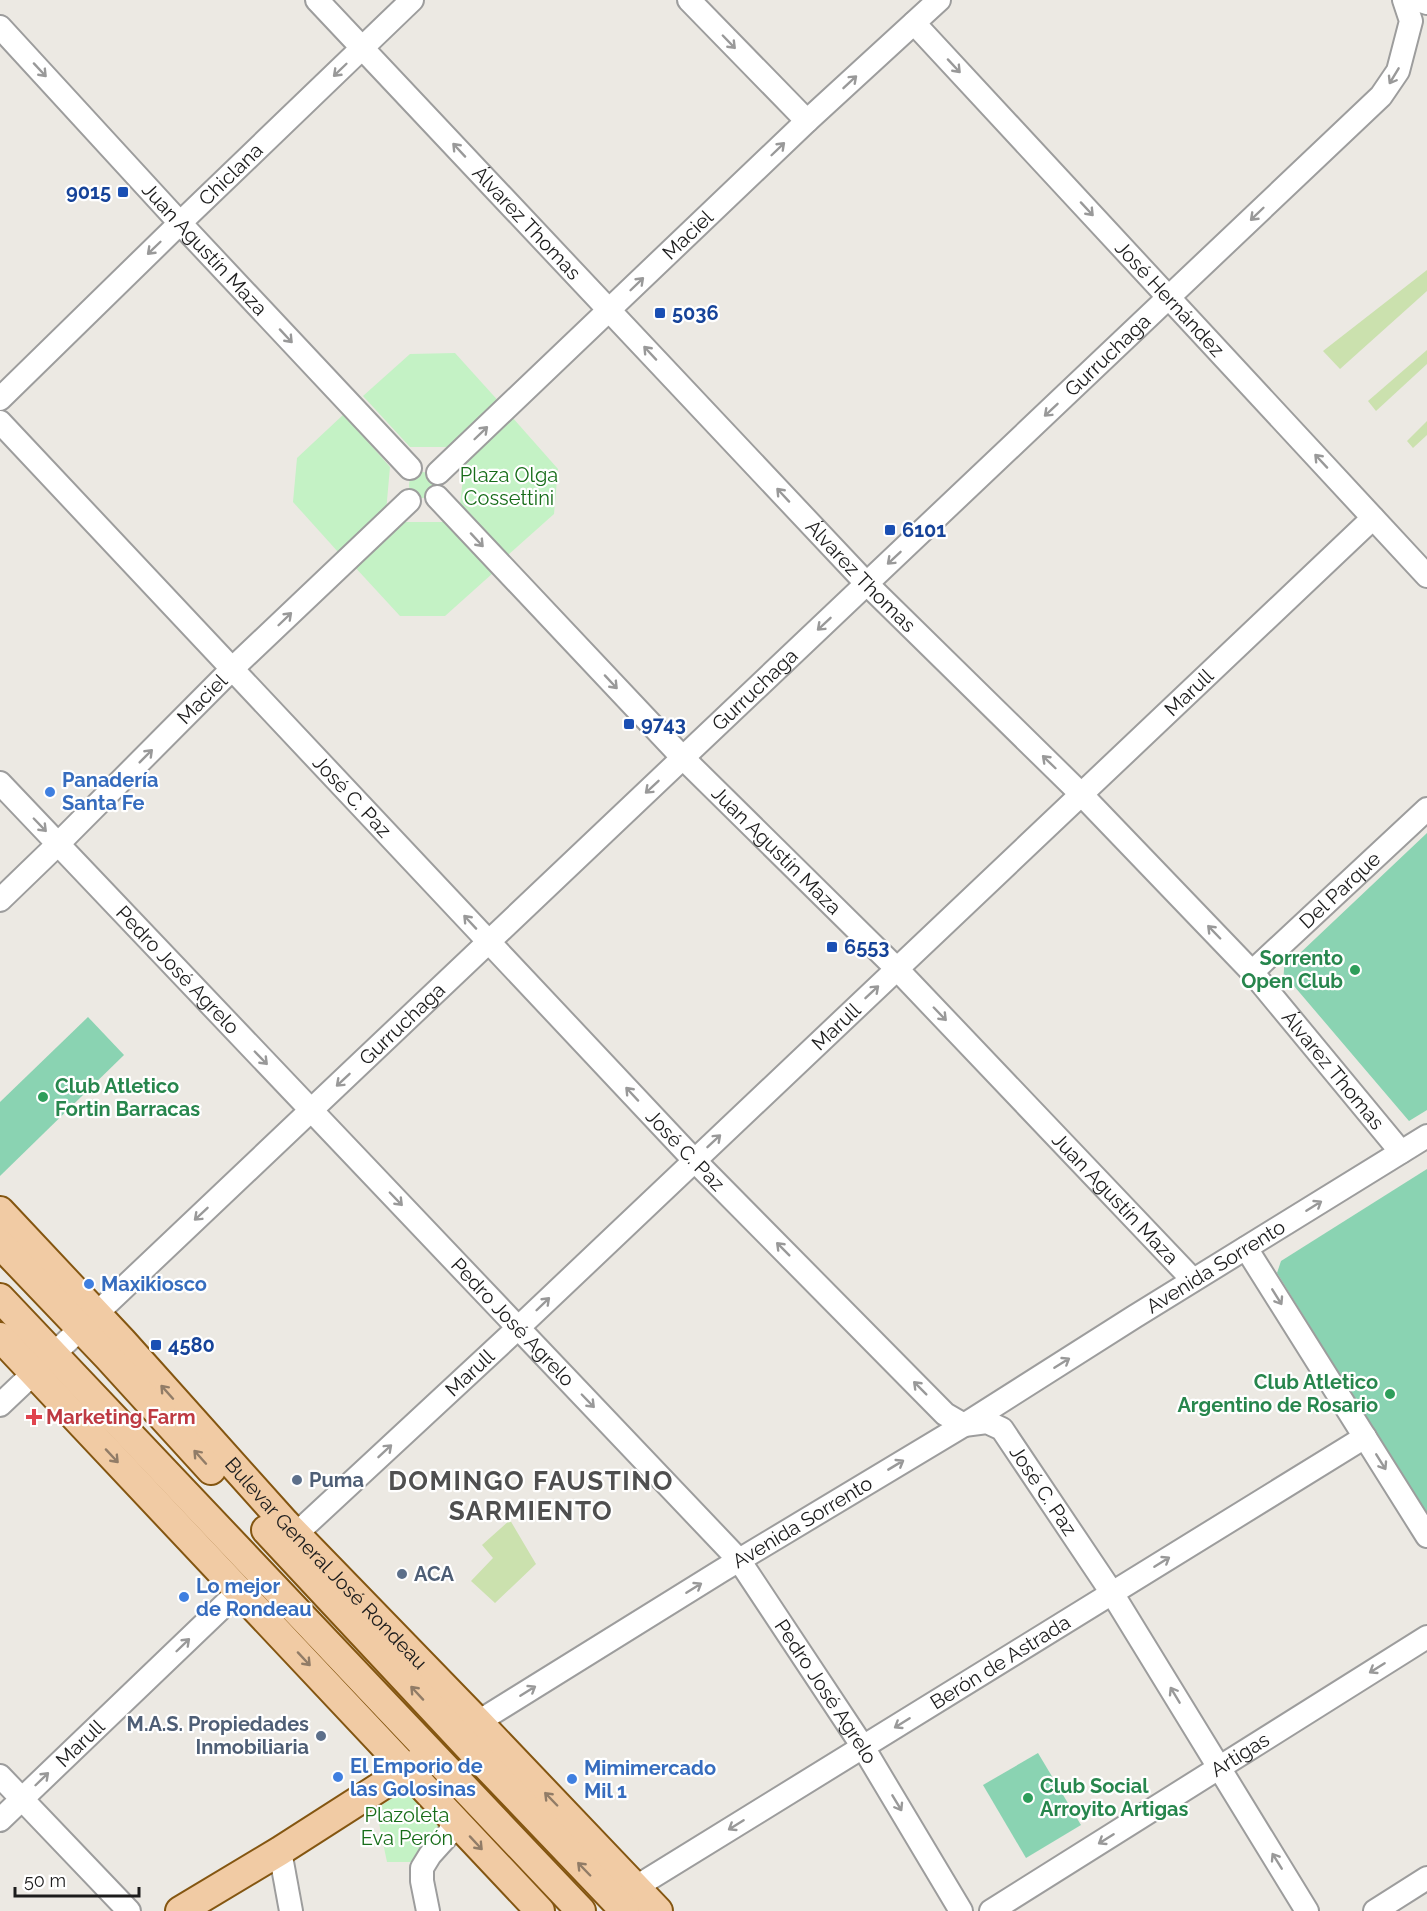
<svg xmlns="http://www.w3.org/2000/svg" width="1427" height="1911" font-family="Raleway,sans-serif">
<rect width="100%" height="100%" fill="#ece9e3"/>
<g fill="#cbe1ae">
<polygon points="1427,270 1427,291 1340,369 1323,351"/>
<polygon points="1427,350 1427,364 1376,411 1368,401"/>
<polygon points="1427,421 1427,435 1413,448 1407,441"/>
<polygon points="510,1520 536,1564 495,1603 471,1581 493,1558 482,1545"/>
</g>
<g fill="#c4f2c5">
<polygon points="455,353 502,405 456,447 410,447 363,396 410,354"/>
<polygon points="344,414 390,467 386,512 339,553 293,502 297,458"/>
<polygon points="512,417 558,469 554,514 507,556 460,505 465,460"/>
<circle cx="422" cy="485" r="13"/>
<polygon points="400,522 445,522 493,573 445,616 400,616 353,565"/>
<polygon points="409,1787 442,1825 413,1862 387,1862 376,1809"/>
</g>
<g fill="#8ad3b2">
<polygon points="1427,833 1427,1110 1409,1121 1294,986 1283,985 1285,954 1298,955"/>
<polygon points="88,1017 124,1055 0,1176 0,1102"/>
<polygon points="1427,1169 1427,1516 1277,1273 1281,1261"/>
<polygon points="1038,1753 1081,1825 1026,1858 983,1785"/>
</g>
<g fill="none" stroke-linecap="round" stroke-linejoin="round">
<defs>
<g id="minor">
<path id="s1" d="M317,0L867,584L1081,794L1252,972L1401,1152"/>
<polyline points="689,0 807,121"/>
<polyline points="1418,0 1427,3"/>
<path id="s2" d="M914,23L1427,576"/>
<path id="s3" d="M0,27L180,223L410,468"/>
<path id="s4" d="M0,399L180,223L412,0"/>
<path id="s5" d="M0,422L694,1160L945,1414L964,1425L987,1422L1002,1429L1112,1593L1307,1911"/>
<path id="s6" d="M438,473L807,121L939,0"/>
<path id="s7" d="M437,497L683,758L897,969L1193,1280"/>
<path id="s8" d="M0,783L739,1560L863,1747L961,1911"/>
<path id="s9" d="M0,900L58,844L233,668L409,501"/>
<path id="s10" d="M1252,972L1427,809"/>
<polyline points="1246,1248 1427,1536"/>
<path id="s11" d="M0,1405L1381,96L1398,71L1411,21L1404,0"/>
<path id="s12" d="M296,1534L518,1328L1373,518"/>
<path id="s13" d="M478,1722L721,1571L964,1425L1134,1317L1427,1136"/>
<polyline points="0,1776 129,1911"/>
<path id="s14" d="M0,1820L239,1591"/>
<polyline points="280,1851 291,1911"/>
<path id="s15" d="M636,1887L1365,1437"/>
<polyline points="428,1911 422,1881 422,1868 430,1855 448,1835 455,1820"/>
<path id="s16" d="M991,1911L1427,1637"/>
<polyline points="1375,1911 1427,1878"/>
</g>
<g id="major">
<path id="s17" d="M0,1211L122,1341L285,1523L478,1722L658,1911"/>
<polyline points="0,1244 108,1357 211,1470"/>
<polyline points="0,1298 581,1911"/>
<polyline points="0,1337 540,1911"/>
<polyline points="266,1530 476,1755 625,1911"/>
<polyline points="180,1911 280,1851 422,1760"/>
</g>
</defs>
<use href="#minor" stroke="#9d9d9d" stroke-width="26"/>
<use href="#major" stroke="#845611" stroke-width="32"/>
<use href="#minor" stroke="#fff" stroke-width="22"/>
<use href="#major" stroke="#f1cba4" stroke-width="28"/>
</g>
<defs><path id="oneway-shaft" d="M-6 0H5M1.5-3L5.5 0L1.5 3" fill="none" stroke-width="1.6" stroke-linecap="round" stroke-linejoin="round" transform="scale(1.5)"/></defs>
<g stroke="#999">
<use href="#oneway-shaft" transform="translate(729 42) rotate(46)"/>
<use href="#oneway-shaft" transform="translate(954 66) rotate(47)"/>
<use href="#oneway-shaft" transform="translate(40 70) rotate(47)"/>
<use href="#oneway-shaft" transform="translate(340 70) rotate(136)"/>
<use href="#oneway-shaft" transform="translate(1394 76) rotate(121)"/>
<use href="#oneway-shaft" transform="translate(850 82) rotate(-43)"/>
<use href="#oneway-shaft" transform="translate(778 149) rotate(-44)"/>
<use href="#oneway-shaft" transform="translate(459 150) rotate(-133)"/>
<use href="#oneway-shaft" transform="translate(1087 209) rotate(47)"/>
<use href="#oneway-shaft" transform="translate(1257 214) rotate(136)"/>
<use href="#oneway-shaft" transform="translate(154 248) rotate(136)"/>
<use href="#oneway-shaft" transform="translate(637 284) rotate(-44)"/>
<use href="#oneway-shaft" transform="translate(286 336) rotate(47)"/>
<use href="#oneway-shaft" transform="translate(650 353) rotate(-133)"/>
<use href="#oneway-shaft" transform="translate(1051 410) rotate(137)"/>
<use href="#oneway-shaft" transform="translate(481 433) rotate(-44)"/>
<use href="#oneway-shaft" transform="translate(1321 461) rotate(-133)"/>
<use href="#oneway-shaft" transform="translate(783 495) rotate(-133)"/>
<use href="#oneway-shaft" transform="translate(477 540) rotate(47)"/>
<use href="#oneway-shaft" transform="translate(894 558) rotate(137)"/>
<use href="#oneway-shaft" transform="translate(285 619) rotate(-44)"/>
<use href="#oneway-shaft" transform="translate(824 624) rotate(137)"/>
<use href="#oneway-shaft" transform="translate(611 682) rotate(47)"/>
<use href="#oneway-shaft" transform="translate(146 756) rotate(-45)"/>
<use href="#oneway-shaft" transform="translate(1049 762) rotate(-136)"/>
<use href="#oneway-shaft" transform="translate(652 787) rotate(137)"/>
<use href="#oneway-shaft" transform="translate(40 825) rotate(46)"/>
<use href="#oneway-shaft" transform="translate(470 922) rotate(-133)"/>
<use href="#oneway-shaft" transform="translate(1214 932) rotate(-134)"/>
<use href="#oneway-shaft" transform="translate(872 992) rotate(-43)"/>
<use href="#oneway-shaft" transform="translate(940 1014) rotate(46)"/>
<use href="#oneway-shaft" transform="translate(261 1058) rotate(46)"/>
<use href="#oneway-shaft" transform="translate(343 1080) rotate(137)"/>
<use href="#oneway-shaft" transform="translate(632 1094) rotate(-133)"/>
<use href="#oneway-shaft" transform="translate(714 1141) rotate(-43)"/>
<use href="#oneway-shaft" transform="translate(396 1199) rotate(46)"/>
<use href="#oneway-shaft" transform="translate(1314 1206) rotate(-32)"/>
<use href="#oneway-shaft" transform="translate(201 1214) rotate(137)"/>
<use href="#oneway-shaft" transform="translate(783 1249) rotate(-135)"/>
<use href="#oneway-shaft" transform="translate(1277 1297) rotate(58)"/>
<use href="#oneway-shaft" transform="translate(543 1304) rotate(-44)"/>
<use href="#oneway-shaft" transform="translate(1062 1363) rotate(-32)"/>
<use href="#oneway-shaft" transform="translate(920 1388) rotate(-135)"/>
<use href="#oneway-shaft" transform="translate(588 1401) rotate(46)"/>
<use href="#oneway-shaft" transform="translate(385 1451) rotate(-43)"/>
<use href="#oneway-shaft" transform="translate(1381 1462) rotate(58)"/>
<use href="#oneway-shaft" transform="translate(896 1465) rotate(-31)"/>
<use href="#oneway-shaft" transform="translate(1162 1562) rotate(-32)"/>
<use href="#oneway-shaft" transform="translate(694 1588) rotate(-32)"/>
<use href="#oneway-shaft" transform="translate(183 1645) rotate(-44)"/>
<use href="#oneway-shaft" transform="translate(1377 1668) rotate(148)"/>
<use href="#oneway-shaft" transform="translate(528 1691) rotate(-32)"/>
<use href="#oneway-shaft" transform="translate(1175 1695) rotate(-121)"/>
<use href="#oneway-shaft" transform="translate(902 1723) rotate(148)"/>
<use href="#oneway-shaft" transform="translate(42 1779) rotate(-44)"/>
<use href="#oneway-shaft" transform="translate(897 1803) rotate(59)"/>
<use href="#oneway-shaft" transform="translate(736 1825) rotate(148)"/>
<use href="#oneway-shaft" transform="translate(1106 1839) rotate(148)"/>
<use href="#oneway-shaft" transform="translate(1277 1861) rotate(-122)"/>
</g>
<g stroke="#917c67">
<use href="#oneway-shaft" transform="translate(167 1392) rotate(-132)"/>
<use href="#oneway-shaft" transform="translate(112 1456) rotate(47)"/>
<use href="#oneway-shaft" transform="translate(200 1457) rotate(-132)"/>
<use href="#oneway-shaft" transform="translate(304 1659) rotate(47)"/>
<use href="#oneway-shaft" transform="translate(417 1693) rotate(-133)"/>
<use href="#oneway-shaft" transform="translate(551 1799) rotate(-134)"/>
<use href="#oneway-shaft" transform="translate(476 1843) rotate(47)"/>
<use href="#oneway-shaft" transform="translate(584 1869) rotate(-134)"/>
</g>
<g fill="#1a4fb4" stroke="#fff" stroke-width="2">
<rect x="117" y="186" width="12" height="12" rx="3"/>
<rect x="654" y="307" width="12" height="12" rx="3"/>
<rect x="884" y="524" width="12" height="12" rx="3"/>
<rect x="623" y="718" width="12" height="12" rx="3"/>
<rect x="826" y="941" width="12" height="12" rx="3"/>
<rect x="150" y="1339" width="12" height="12" rx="3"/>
</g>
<g fill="#3f7fe0" stroke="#fff" stroke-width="2">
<circle cx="50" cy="792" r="6"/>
<circle cx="89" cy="1284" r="6"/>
<circle cx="184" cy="1597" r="6"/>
<circle cx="338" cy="1777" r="6"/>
<circle cx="572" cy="1779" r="6"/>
</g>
<g fill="#2e9e5b" stroke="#fff" stroke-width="2">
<circle cx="1355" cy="970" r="6"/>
<circle cx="43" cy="1097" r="6"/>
<circle cx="1390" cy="1394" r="6"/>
<circle cx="1028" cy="1798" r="6"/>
</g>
<path fill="#e0444e" stroke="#fff" stroke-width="2" d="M31 1408h6v6h6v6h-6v6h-6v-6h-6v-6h6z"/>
<g fill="#5c6f8a" stroke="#fff" stroke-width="2">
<circle cx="297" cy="1480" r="6"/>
<circle cx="402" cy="1574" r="6"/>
<circle cx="321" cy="1736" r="6"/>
</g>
<g text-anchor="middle" stroke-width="4.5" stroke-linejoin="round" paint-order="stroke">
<g font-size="20" fill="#1c1c1c" stroke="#fff">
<text dy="7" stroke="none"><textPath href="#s4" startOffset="322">Chiclana</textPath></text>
<text dy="7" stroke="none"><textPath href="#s1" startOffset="306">Álvarez Thomas</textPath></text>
<text dy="7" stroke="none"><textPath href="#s6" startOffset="345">Maciel</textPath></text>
<text dy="7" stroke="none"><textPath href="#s3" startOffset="302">Juan Agustín Maza</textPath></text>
<text dy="7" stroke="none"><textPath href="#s2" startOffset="376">José Hernández</textPath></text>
<text dy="7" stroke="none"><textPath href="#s11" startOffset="1526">Gurruchaga</textPath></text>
<text dy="7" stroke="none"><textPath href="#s1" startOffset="792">Álvarez Thomas</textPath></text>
<text dy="7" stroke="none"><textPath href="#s11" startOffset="1040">Gurruchaga</textPath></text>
<text dy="7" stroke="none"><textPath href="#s12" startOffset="1227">Marull</textPath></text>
<text dy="7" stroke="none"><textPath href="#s9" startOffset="285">Maciel</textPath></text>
<text dy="7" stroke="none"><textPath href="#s5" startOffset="514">José C. Paz</textPath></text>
<text dy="7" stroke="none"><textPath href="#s7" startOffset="490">Juan Agustín Maza</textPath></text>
<text dy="7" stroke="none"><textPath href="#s10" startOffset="120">Del Parque</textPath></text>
<text dy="7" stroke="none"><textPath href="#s8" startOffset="258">Pedro José Agrelo</textPath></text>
<text dy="7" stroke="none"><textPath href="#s11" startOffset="554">Gurruchaga</textPath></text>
<text dy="7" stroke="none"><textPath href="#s12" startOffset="741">Marull</textPath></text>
<text dy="7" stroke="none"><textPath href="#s1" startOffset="1476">Álvarez Thomas</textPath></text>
<text dy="7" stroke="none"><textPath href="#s5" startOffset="1000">José C. Paz</textPath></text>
<text dy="7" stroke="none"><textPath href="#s7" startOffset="976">Juan Agustín Maza</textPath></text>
<text dy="7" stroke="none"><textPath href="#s13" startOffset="867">Avenida Sorrento</textPath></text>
<text dy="7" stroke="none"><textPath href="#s8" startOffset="744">Pedro José Agrelo</textPath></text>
<text dy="7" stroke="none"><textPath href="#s12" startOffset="237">Marull</textPath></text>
<text dy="7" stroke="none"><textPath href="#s5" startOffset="1506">José C. Paz</textPath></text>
<text dy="7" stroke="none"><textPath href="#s13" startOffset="381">Avenida Sorrento</textPath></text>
<text dy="7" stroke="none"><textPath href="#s17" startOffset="480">Bulevar General José Rondeau</textPath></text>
<text dy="7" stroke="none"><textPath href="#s15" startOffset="428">Berón de Astrada</textPath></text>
<text dy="7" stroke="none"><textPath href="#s8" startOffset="1230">Pedro José Agrelo</textPath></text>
<text dy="7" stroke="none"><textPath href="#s14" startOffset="111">Marull</textPath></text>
<text dy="7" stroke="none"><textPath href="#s16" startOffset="294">Artigas</textPath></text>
</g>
<g font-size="20" font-weight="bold" fill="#164399" stroke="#fff" text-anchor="start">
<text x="111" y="199" text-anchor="end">9015</text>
<text x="672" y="320">5036</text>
<text x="902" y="537">6101</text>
<text x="641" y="731">9743</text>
<text x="844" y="954">6553</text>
<text x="168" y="1352">4580</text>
</g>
<g font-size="20" fill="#176d19" stroke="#fff">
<text x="509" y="482">Plaza Olga<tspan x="509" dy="23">Cossettini</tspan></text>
<text x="407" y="1822">Plazoleta<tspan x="407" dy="23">Eva Perón</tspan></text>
</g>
<g font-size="20" font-weight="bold" fill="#366cbe" stroke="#fff" text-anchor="start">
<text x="62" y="787">Panadería<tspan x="62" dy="23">Santa Fe</tspan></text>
<text x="101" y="1291">Maxikiosco</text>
<text x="196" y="1593">Lo mejor<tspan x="196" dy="23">de Rondeau</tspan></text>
<text x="350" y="1773">El Emporio de<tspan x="350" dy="23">las Golosinas</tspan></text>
<text x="584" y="1775">Mimimercado<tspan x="584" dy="23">Mil 1</tspan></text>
</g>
<g font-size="20" font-weight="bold" fill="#27864d" stroke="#fff" text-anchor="end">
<text x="1343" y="965">Sorrento<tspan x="1343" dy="23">Open Club</tspan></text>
<text x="55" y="1093" text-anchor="start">Club Atletico<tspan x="55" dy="23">Fortin Barracas</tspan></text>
<text x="1378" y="1389">Club Atletico<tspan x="1378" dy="23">Argentino de Rosario</tspan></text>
<text x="1040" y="1793" text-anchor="start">Club Social<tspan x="1040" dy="23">Arroyito Artigas</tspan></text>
</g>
<g font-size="20" font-weight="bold" fill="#be3a42" stroke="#fff" text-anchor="start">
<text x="46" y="1424">Marketing Farm</text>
</g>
<g font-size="20" font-weight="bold" fill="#4e5e75" stroke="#fff" text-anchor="start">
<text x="309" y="1487">Puma</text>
<text x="414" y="1581">ACA</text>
<text x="309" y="1731" text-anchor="end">M.A.S. Propiedades<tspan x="309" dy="23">Inmobiliaria</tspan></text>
</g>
<g font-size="26" font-weight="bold" letter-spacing="1.5" fill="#4f4f4f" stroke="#fff">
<text x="531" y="1490">DOMINGO FAUSTINO<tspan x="531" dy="30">SARMIENTO</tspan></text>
</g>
</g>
<path d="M15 1887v9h124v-9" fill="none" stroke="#1c1c1c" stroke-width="3"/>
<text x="24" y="1887" font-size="18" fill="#1c1c1c" stroke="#ffffff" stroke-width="4.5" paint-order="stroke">50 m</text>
</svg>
